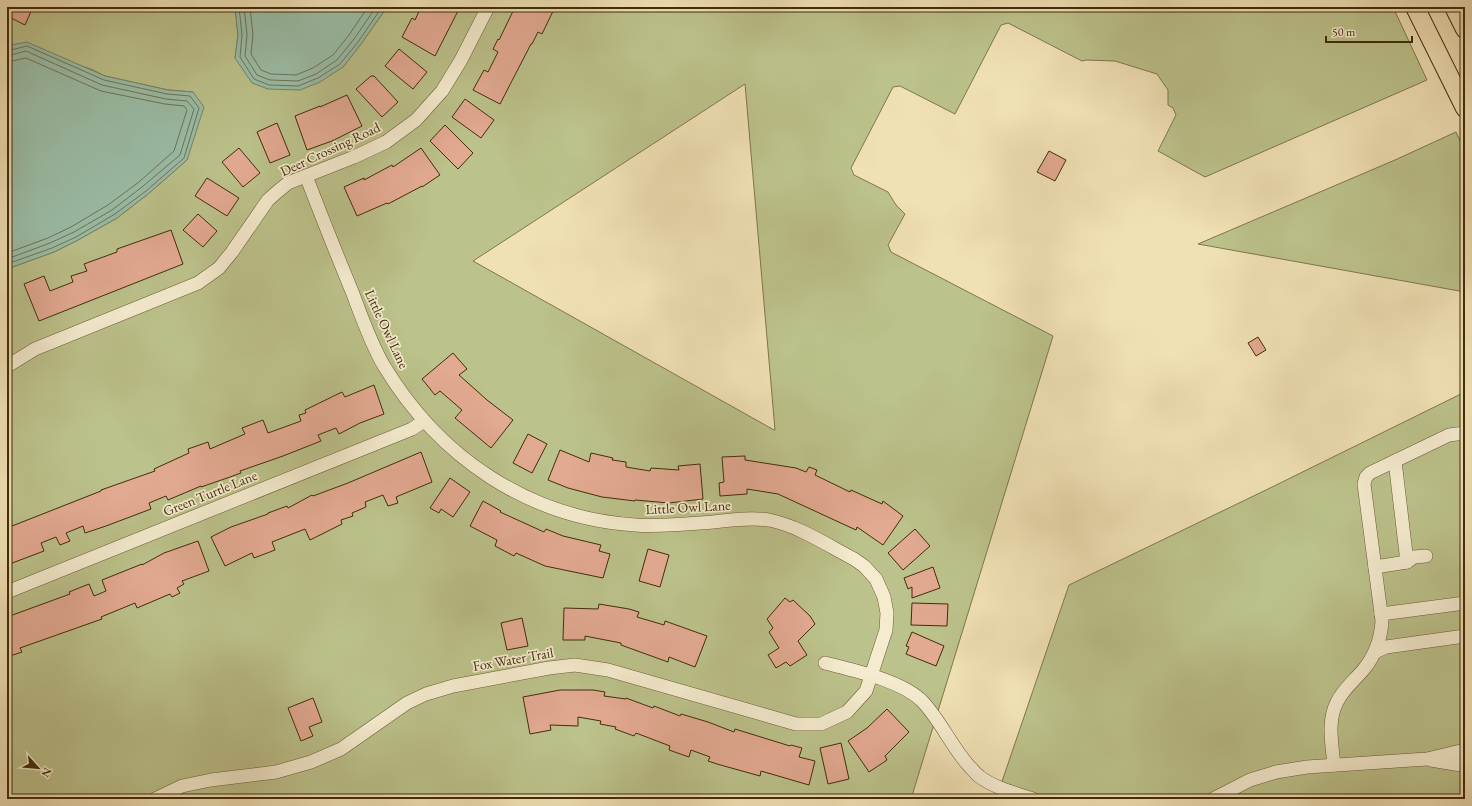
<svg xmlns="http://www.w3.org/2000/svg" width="1472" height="806" font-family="'EB Garamond',serif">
<rect width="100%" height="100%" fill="#f0e1b5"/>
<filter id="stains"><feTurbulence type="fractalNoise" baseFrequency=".005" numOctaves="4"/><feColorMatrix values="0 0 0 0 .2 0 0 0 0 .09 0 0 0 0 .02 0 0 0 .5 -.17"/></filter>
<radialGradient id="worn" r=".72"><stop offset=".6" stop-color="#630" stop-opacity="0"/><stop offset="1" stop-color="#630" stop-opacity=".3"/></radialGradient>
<g fill="#bcc28b" stroke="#7e774b" fill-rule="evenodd">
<path d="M7,7H235L238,35L235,58L343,67L361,44L387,7H1393L1427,80L1205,177L1158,151L1176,115L1173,108L1168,105V90L1157,74L1115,61L1086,60L1082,61L1008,23L1001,25L955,114L900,86L893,87L851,168L854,175L888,192L896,205L905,214L888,245L891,252L1053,336L911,799H7V269L54,252L78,240L117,218L148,194L187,160L193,92L168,90L105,76L91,69L11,45L7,49ZM745,84L775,430H774L473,261Z"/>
<polygon points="1456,132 1465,152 1465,292 1198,244 1395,160"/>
<polygon points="1465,392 1465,799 996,799 1069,585 1266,490"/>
</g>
<g fill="#9bbea8" stroke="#778469">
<polygon points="235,7 387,7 361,44 343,67 320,82 300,90 268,89 252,83 235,58 238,35"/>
<polygon points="27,42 105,76 168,90 193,92 204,107 187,160 148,194 117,218 78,240 54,252 7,269 7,49 11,45"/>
</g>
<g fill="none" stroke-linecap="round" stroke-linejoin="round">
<g stroke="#6e755a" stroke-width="1">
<polyline points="239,7 242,35 240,57 254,79 269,85 298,86 318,78 340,64 358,42 382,7"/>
<polyline points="244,7 247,35 245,56 257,75 270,80 298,81 316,74 337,60 354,39 376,7"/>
<polyline points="250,7 253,35 251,54 261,70 271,74 296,75 313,68 333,55 349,35 368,7"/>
<polyline points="7,51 27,46 104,80 167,94 190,96 199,108 184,158 146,191 115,214 76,237 52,248 7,264"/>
<polyline points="7,56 26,51 102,85 166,99 187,101 194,109 180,155 142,187 112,210 74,232 50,243 7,259"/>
<polyline points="7,62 26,58 101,91 165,104 184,106 187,110 174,151 139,182 108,205 71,227 48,238 7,253"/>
</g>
</g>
<g fill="#e3aa92" stroke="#412c0b">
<polygon points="7,7 33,7 25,25 7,16"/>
<polygon points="421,7 460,7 435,56 402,37 412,18 415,20"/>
<polygon points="515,7 555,7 542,34 538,32 532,44 531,44 500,104 473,90 484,70 488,72 498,52 493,49 498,39 499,40"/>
<polygon points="399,49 427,72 413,89 385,66"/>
<polygon points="371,76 374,76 398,102 382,117 356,89"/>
<polygon points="347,95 362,126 332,141 307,150 295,116 320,106 320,107"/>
<polygon points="465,99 494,120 481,138 452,117"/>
<polygon points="277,123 290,155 270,163 257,132"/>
<polygon points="445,125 473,153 458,169 430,141"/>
<polygon points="239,148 260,173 243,187 222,162"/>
<polygon points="421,148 440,175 422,187 422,186 388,204 387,203 357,216 344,187 364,178 364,180 392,165 393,167"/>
<polygon points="1049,151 1066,160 1055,181 1037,172"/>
<polygon points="207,178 239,198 227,216 195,196"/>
<polygon points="198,214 217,231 203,247 183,230"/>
<polygon points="171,230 183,264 39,321 24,284 44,276 50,291 73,282 71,276 87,271 84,264 117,252 117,249"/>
<polygon points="1258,337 1266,350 1256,356 1248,343"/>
<polygon points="453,353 467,369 459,375 487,400 513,420 491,448 455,418 462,410 440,391 435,395 422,379"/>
<polygon points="374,385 384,414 360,423 339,434 336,428 318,435 321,441 283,456 240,471 241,473 230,477 201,487 201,486 168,500 166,496 149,503 151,509 106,526 85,533 83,526 66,533 70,541 60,545 56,537 41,543 44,551 7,565 7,528 101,491 101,490 155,471 154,469 189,453 188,449 208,442 210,449 245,434 242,428 263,420 268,433 301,421 299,415 306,413 305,410 342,392 345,397"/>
<polygon points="528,434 547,444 532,473 513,463"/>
<polygon points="560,450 589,462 591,453 613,458 612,460 626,462 626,467 650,471 651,468 679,470 678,466 700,464 703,499 669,503 635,500 635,501 602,497 568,488 548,480"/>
<polygon points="421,452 432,482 396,497 398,503 388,506 383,495 365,502 366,507 352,513 353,516 341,520 342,524 310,540 305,529 272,542 275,550 254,558 252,553 225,566 211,537 231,527 268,514 268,513 287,506 288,508 312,495 313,496 348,483"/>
<polygon points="745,456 745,460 796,468 806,472 809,467 817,470 815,475 850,492 851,490 882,504 883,501 903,516 883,545 857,527 856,530 778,494 747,489 747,494 720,496 719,483 724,482 722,457"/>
<polygon points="450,478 470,492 453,517 441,509 439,513 430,508"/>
<polygon points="483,501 501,511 500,512 544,532 546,529 563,536 601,545 599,551 610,554 603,578 545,566 516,553 514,556 495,546 497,540 470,526"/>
<polygon points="915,529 930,546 903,570 888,553"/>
<polygon points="198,541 209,571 182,581 184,584 177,588 180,593 172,597 170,594 137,608 135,603 101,617 102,619 20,648 22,652 7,657 7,617 70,594 69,592 89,584 94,596 106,591 102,580 142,564 142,565 164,553"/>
<polygon points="648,549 669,555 660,587 639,581"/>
<polygon points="933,567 940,588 912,598 912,587 908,589 904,578"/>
<polygon points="785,598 790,602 793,600 810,616 815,624 798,641 807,655 790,666 786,662 776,668 768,655 779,648 769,632 773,628 767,619"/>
<polygon points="912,603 948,604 947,626 911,625"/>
<polygon points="599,604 629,609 639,612 637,617 664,625 665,621 707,636 695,667 669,657 668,662 621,645 621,643 585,636 585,640 563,640 564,608 598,609"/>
<polygon points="522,618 528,646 507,650 501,623"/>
<polygon points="912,632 944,646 936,666 906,654 909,647 906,646"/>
<polygon points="560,690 593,690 605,692 604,696 626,699 626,698 653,708 654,706 680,716 681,714 708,722 734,732 735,729 790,746 791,745 802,748 799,757 815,761 809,785 761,771 760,776 717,764 708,761 710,757 691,750 689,757 669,750 670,746 636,733 634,736 615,729 616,727 600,724 601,721 578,717 578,726 550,725 551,730 530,734 523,697"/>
<polygon points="313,698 322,722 309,727 313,736 301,741 288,708"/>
<polygon points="887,709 909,732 885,756 887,760 869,772 848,741 867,728"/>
<polygon points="841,743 849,779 828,784 820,748"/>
</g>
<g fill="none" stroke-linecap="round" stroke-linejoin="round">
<defs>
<g id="minor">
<polyline points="9,365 35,349 198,283 219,268 232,252 268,200 277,192 288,183 354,157 386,142 416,120 442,91 461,60 488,7"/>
<polyline points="1407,562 1414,557 1426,556"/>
<polyline points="1375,567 1407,562 1395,461"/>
<polyline points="7,592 412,429 424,421"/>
<polyline points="1381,614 1465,603"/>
<polyline points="1375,652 1386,647 1465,636"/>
<path d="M825,663C852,670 900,680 921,700C940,719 951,746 969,766C973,770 976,774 980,777C995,788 1015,793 1033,799"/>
<polyline points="1431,760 1461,765 1465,765"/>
<path d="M1334,765C1332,744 1327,721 1337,702C1344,688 1355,680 1364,669C1376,654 1381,638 1382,621L1364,484L1366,477L1370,473L1449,435L1465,433"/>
<path d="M155,799L182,786L211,780L276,772L311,762L341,749L407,703L426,694L453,686L549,668L575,665L608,670L796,724H821L847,712L866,691L886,630L887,613L884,597L876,579L864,566L854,559C827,545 799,526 769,520C751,517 731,520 713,522C687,524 661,527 635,525C528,518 439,457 384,366C371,344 362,318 353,294C337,255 321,215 306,176"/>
<polyline points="1213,799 1250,780 1276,772 1307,767 1427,759 1465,750"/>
</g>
<g id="highway">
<polyline points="1415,7 1465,108"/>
<polyline points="1454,7 1465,29"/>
</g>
</defs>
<use href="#minor" stroke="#6d5936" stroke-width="14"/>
<use href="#highway" stroke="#412c0b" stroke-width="20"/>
<use href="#minor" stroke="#f5eccf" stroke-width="13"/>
<use href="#highway" stroke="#f0e1b5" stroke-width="18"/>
</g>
<g text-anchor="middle" stroke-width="3.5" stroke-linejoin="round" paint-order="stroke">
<g font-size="14" fill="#412c0b" stroke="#f5eccf">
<text transform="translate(330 149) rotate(-25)" y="5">Deer Crossing Road</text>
<text transform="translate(387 329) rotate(65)" y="5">Little Owl Lane</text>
<text transform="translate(210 493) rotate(-22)" y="5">Green Turtle Lane</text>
<text transform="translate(688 507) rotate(-3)" y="5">Little Owl Lane</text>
<text transform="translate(513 659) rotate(-10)" y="5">Fox Water Trail</text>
</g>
</g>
<rect width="1472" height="806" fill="none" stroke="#f0e1b5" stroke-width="24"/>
<rect x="8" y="8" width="1456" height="790" fill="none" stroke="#412c0b" stroke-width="2"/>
<rect x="12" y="12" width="1448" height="782" fill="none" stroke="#412c0b"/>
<g transform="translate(38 768) rotate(117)" stroke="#f5eccf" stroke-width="3" paint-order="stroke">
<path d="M0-3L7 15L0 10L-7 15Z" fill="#412c0b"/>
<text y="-6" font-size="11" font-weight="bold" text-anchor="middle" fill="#412c0b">N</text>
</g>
<path d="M1326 36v6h86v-6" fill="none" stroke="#412c0b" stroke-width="2"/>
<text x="1332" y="36" font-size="12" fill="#412c0b" stroke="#f5eccf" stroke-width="3" paint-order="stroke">50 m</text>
<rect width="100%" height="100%" filter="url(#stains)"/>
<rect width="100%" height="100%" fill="url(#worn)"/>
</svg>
